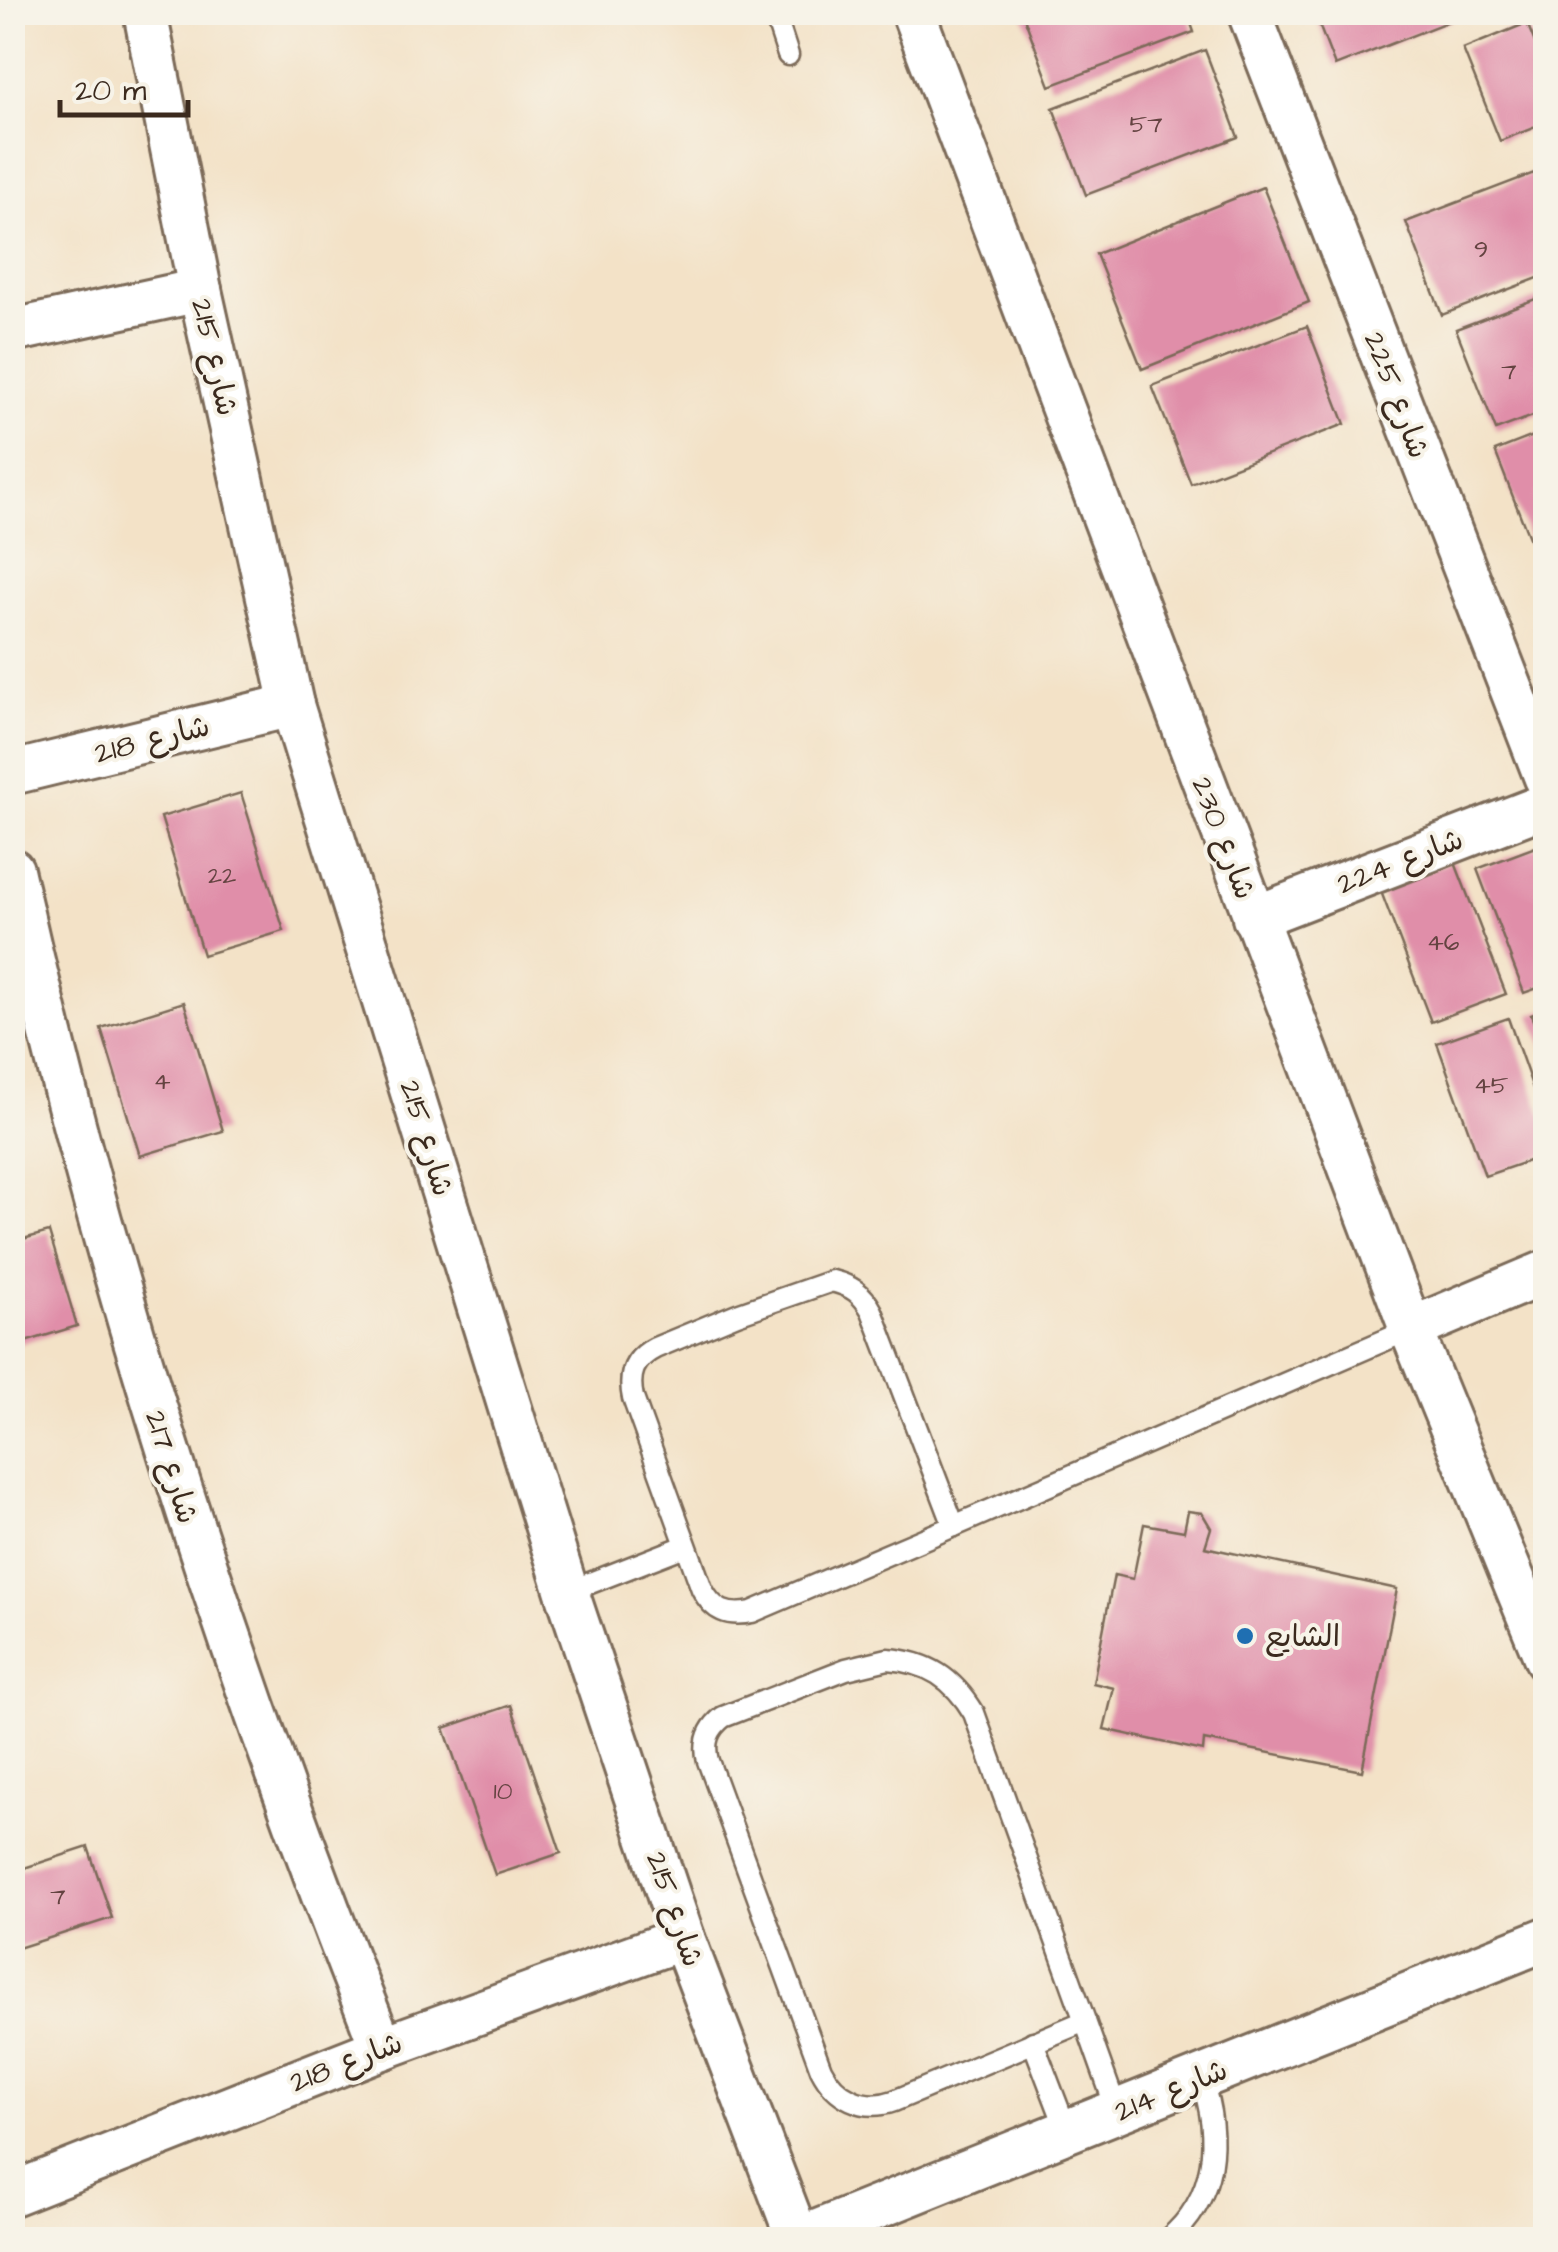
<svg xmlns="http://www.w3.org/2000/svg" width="1558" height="2252" font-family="'Architects Daughter','Playpen Sans Arabic',sans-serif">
<rect width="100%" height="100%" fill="#f7f3e8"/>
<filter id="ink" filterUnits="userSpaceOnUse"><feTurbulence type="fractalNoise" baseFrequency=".01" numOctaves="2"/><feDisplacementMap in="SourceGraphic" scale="20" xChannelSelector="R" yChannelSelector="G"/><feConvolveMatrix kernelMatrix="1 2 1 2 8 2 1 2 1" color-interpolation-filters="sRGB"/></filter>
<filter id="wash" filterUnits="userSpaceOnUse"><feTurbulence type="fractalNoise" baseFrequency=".0048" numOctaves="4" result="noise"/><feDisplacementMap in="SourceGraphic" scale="40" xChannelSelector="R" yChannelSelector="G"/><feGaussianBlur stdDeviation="2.25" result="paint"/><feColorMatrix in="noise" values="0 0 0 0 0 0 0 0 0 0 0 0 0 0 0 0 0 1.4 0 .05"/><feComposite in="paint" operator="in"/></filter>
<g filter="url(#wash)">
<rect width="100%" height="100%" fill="#f3e2c7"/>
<g id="blocks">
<g fill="#e08ea9">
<polygon points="1022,12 1187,12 1194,32 1050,86"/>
<polygon points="1314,12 1470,12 1470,13 1335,66"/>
<polygon points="1527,23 1546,70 1546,123 1500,141 1463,49"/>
<polygon points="1205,50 1238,137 1086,195 1053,108"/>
<polygon points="1534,173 1546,203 1546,275 1442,315 1406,222"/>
<polygon points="1263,187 1309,302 1142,369 1096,254"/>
<polygon points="1546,295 1546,411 1496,430 1456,329"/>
<polygon points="1307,326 1345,424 1191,484 1152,386"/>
<polygon points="1546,431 1546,543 1533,548 1495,451"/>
<polygon points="241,793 284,931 203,955 161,817"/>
<polygon points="1546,843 1546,985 1524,993 1477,869"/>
<polygon points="1454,860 1506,994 1431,1022 1380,889"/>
<polygon points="184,1002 223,1131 140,1156 101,1028"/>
<polygon points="1546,1009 1546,1052 1545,1052 1531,1015"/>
<polygon points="1508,1018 1546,1125 1546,1155 1485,1176 1437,1043"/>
<polygon points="49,1232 77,1326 12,1346 12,1242"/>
<polygon points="1188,1511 1202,1513 1211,1528 1205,1547 1397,1589 1362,1771 1204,1740 1203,1751 1104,1729 1114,1688 1093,1683 1114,1575 1133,1579 1144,1524 1184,1531"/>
<polygon points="511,1705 561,1853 495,1875 444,1728"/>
<polygon points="88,1847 112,1918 12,1950 12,1872"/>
</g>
</g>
</g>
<g filter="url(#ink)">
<use href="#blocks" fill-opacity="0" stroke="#7b6a59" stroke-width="2.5"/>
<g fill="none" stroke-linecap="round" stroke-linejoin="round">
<defs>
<g id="service">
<polyline points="774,12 788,55"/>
<path d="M832,1281C852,1286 862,1293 872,1311L954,1526L752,1612C728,1617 713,1611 702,1589L633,1398C628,1375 633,1359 655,1348L737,1314Z"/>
<polyline points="954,1526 1411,1329"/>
<polyline points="567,1592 685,1546"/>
<path d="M888,1659C928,1662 953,1678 974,1713L1085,2021L894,2101C863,2112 835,2097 821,2069L708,1761C703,1742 708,1729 723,1717L846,1669Z"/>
<polyline points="1085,2021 1117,2111"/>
<polyline points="1033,2042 1067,2131"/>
<path d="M1167,2240C1218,2198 1221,2136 1201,2078"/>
</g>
<g id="minor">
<polyline points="145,12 200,290 292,705 567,1592 683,1938 798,2239"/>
<polyline points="913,12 1411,1329 1546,1659"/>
<polyline points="1249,12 1546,778"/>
<polyline points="12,331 200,290"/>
<polyline points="12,773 292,705"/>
<path d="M12,870C102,1274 229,1664 382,2048"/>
<polyline points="1254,918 1546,805"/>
<polyline points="1411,1329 1546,1272"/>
<polyline points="12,2194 382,2048 683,1938"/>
<polyline points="796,2240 1546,1939"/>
</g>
</defs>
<use href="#service" stroke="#7b6a59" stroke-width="25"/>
<use href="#minor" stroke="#7b6a59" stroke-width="48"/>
<use href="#service" stroke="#fff" stroke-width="20"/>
<use href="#minor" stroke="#fff" stroke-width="42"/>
</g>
</g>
<circle fill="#1f6fb2" stroke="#f7f3e8" stroke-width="4" cx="1245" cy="1636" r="10"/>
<g text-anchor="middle" stroke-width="8" stroke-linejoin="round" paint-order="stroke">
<g font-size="25" fill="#644341">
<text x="1146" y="132">57</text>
<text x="1481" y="257">9</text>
<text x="1509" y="379">7</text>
<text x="222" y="883">22</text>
<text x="1443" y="950">46</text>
<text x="162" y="1089">4</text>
<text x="1491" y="1093">45</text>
<text x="503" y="1799">10</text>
<text x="58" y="1904">7</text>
</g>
<g font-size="30" fill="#3b2a1e" stroke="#f7f3e8">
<text transform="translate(215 357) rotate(77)" y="10">شارع 215</text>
<text transform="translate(1397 395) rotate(69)" y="10">شارع 225</text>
<text transform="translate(152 739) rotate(-14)" y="10">شارع 218</text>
<text transform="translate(1224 838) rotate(69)" y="10">شارع 230</text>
<text transform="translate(1400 861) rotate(-21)" y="10">شارع 224</text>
<text transform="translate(427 1138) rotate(73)" y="10">شارع 215</text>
<text transform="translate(172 1467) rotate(73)" y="10">شارع 217</text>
<text transform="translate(675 1909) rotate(71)" y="10">شارع 215</text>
<text transform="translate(346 2062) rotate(-21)" y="10">شارع 218</text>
<text transform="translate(1171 2090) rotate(-22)" y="10">شارع 214</text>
</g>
<g font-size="30" fill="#3b2a1e" stroke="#f7f3e8" text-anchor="start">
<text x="1265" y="1646">الشايع</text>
</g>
</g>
<rect width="1558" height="2252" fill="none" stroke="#f7f3e8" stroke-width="50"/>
<path d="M60 100v15h128v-15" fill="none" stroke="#3b2a1e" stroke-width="5"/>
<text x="75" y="100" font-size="30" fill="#3b2a1e" stroke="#f7f3e8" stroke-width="8" paint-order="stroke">20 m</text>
</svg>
